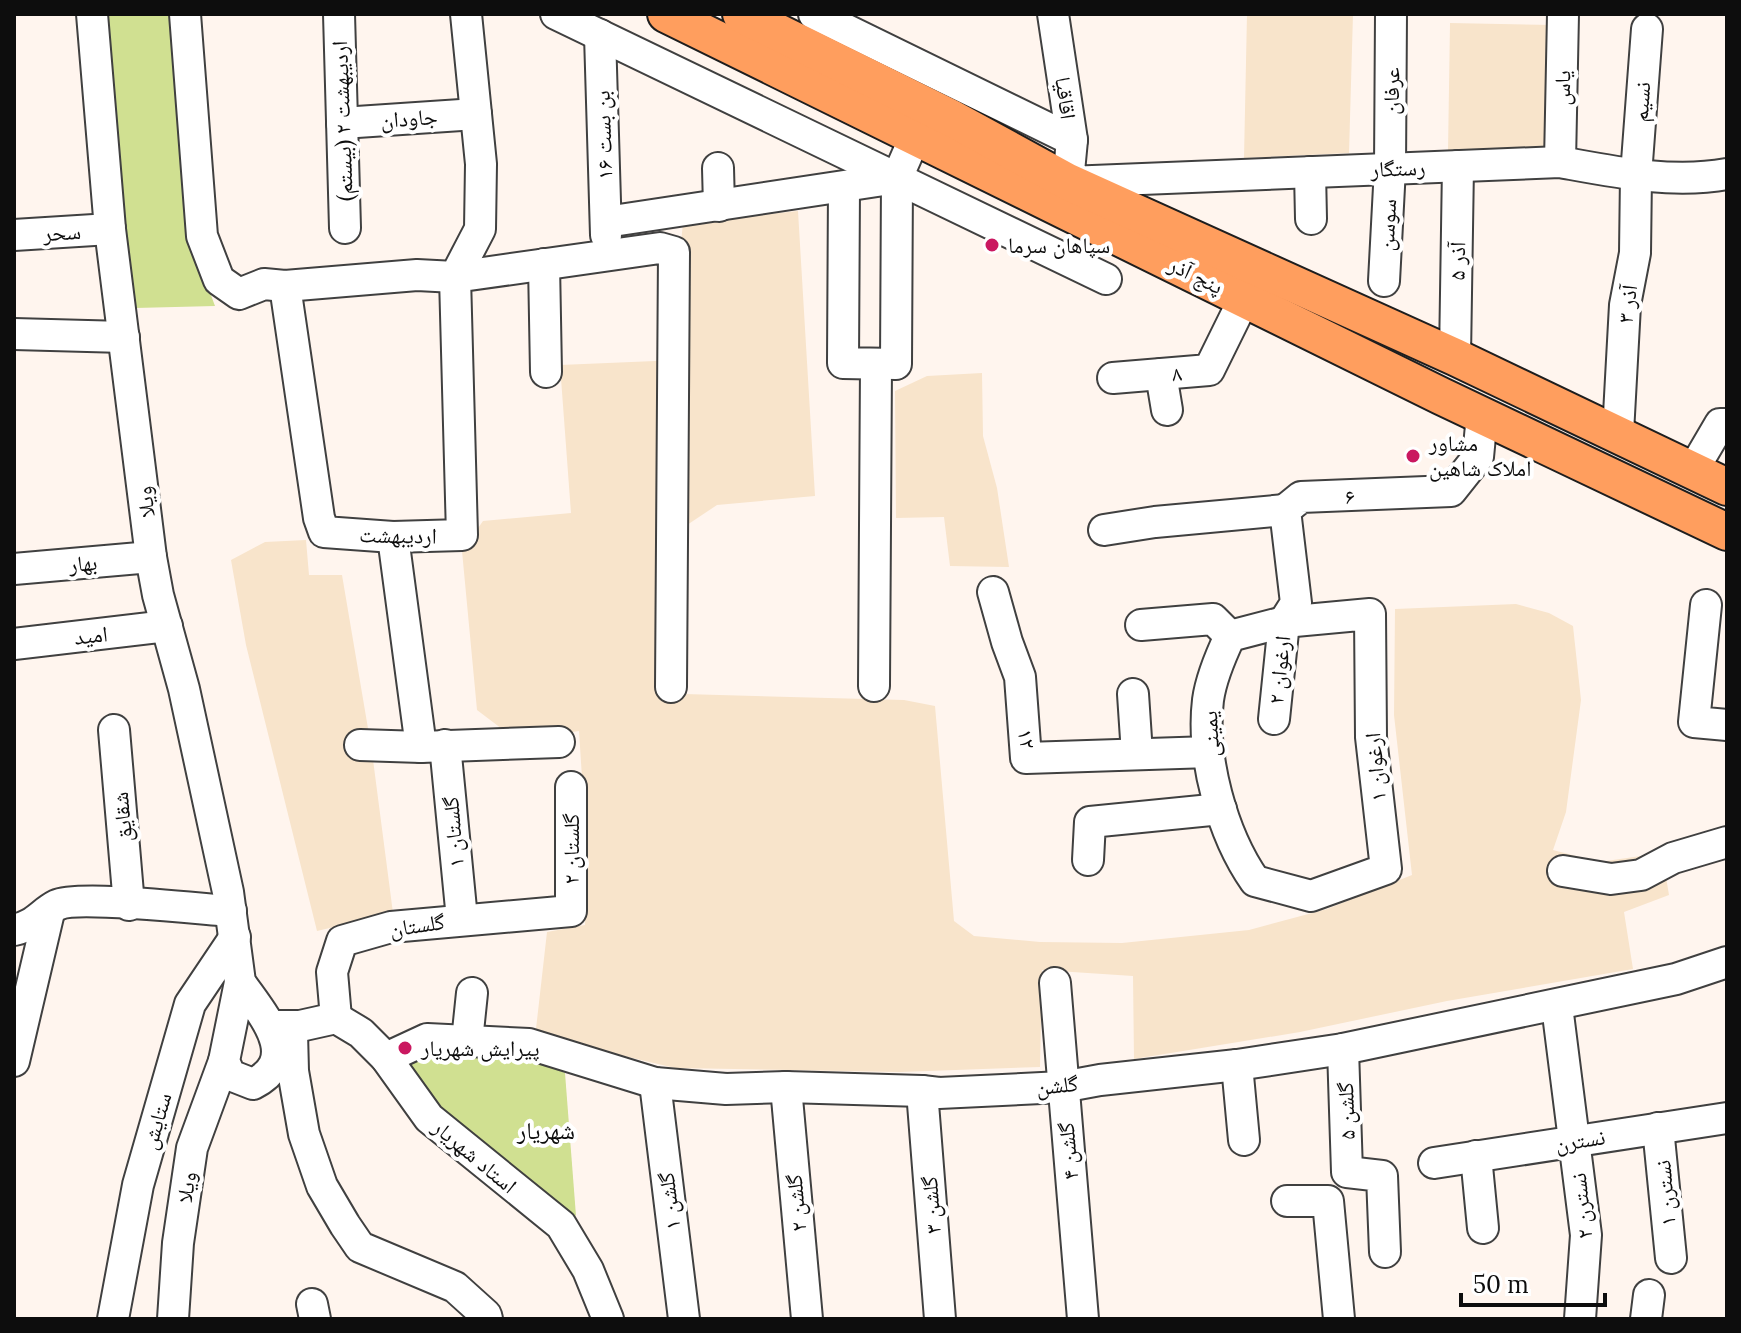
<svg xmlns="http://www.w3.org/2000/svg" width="1741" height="1333" font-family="Lora,'Noto Naskh Arabic',serif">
<rect width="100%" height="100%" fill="#fff5ee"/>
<g fill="#f8e4cb">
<polygon points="1247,14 1353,14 1349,153 1244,158"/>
<polygon points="1450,23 1553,25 1551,154 1448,152"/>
<polygon points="798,211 815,496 717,505 684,527 684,694 904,700 935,706 954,921 974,936 1040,942 1122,943 1249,930 1327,909 1412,875 1394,715 1395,609 1516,604 1549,613 1573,626 1581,700 1566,812 1553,850 1599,862 1662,853 1669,895 1624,912 1633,969 1447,1001 1300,1032 1134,1059 1133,976 1042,970 1040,1067 900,1072 675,1068 607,1052 536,1029 547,932 585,925 587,855 579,731 518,741 477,710 462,551 483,521 571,513 560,365 679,360 675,301 683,223"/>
<polygon points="982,373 983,436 997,488 1009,567 950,566 944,517 896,518 895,391 927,376"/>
<polygon points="306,540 309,575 342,575 372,752 393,913 317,931 246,645 231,560 265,542"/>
</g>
<g fill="#d0e091">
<polygon points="108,14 184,14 202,271 215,306 135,308 123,251"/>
<path d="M461,1047L538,1061L565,1073L576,1216L443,1116L404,1068C422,1055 438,1050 461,1047Z"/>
</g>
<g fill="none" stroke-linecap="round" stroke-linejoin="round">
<defs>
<g id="minor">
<path d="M92,14L110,229L151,557L158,595L184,689L228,892L240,982L224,1061L230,1075L253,1084C304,1058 261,1013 240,982"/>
<polyline points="185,14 202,236 219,280 239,294 264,284 285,286 417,275 455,277 480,229 481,164 466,14"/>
<polyline points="339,14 345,228"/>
<polyline points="556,14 1106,279"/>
<polyline points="814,14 1072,140"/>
<path d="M1053,14L1072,140L1068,182L1560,162C1615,172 1672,184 1727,174"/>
<polyline points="600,35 606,235"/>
<polyline points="342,123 476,114"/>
<polyline points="1560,162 1563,14"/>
<polyline points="718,168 719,206"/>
<polyline points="1310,172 1311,219"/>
<polyline points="844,187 843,363 896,364 897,178"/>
<polyline points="606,222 897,178 915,137"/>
<polyline points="14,235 110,229"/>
<polyline points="544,264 546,372"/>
<polyline points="1384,281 1390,168 1391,14"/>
<polyline points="285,286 319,518 324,532 393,537 462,535 455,277 660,248 674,252 671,687"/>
<polyline points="14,334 124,337"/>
<polyline points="1455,357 1458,166"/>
<polyline points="1161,374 1167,410"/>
<polyline points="1113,378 1209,370 1244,299"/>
<polyline points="1618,433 1625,305 1635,253 1636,175 1647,29"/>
<polyline points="1693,470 1720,424 1727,424"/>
<polyline points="1104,530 1155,522 1285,510"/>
<polyline points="393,537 421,747"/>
<polyline points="14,569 151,557"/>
<polyline points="993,592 1007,642 1020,677 1026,758 1210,752"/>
<polyline points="1706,605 1694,722 1727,725"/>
<path d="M1370,614L1371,737L1386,869L1311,896L1255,881C1222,834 1201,757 1208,700C1211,678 1221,655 1230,636L1284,622Z"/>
<polyline points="1141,625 1213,619 1230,636"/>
<polyline points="14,644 167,626"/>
<polyline points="874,686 876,365"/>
<polyline points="1133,694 1137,754"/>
<polyline points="1274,719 1284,622 1296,603 1285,510 1301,497 1451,491 1478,457 1482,415"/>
<polyline points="114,730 129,905"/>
<polyline points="360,745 421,747 559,742"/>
<polyline points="445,745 462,919"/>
<polyline points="1088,860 1090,822 1221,809"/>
<polyline points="1563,871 1611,879 1641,875 1673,858 1727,842"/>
<path d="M14,930C36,925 41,913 57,905C78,895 200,909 231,911"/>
<polyline points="1055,983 1083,1319"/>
<polyline points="1557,1006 1586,1235 1580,1319"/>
<polyline points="336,1018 332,972 342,941 391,927 571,911 571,787"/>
<polyline points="272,1026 300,1026 336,1018 361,1033 386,1058 429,1118 561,1225 588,1270 608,1319"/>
<polyline points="292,1033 293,1071 304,1134 322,1186 345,1225 360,1247 455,1287 486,1315 487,1319"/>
<polyline points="467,1041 472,993"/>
<polyline points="1343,1049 1347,1172 1382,1176 1385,1252"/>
<polyline points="386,1058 427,1039 529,1044 655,1083 726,1089 786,1087 922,1091 939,1093 1062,1087 1100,1080 1237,1065 1343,1049 1676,979 1727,962"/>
<polyline points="14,1061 49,912"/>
<polyline points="1237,1065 1244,1140"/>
<polyline points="655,1083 684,1319"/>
<polyline points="786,1087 807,1319"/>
<polyline points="922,1091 940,1319"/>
<polyline points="1658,1128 1671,1258"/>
<polyline points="1476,1156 1483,1228"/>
<polyline points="1434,1163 1727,1118"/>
<polyline points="1287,1201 1328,1201 1339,1319"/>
<polyline points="312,1304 315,1319"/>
<polyline points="113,1319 138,1185 190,1004 235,937"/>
<polyline points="173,1319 178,1243 192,1148 224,1061"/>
<polyline points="1646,1319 1649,1295"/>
</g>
<g id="major">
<polyline points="666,14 1441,396 1727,532"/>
<polyline points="741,14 953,119 1068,182 1455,357 1727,487"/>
</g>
</defs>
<use href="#minor" stroke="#404040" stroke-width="34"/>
<use href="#major" stroke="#1e1e1e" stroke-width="40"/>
<use href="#minor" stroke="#fff" stroke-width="30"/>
<use href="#major" stroke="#ff9e5e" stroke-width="36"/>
</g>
<g fill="#ca1860" stroke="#fff" stroke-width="3">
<circle cx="992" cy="245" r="8"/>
<circle cx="1413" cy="456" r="8"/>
<circle cx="405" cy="1048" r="8"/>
</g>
<g text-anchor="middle" stroke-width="8" stroke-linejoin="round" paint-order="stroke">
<g font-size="22" fill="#0d0d0d" stroke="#fff">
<text transform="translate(1562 88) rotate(-89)" y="8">یاس</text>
<text transform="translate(1391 91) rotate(-89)" y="8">عرفان</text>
<text transform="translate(1066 98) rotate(82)" y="8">اقاقیا</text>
<text transform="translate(1641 102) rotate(-86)" y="8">نسیم</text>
<text transform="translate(409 118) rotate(-4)" y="8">جاودان</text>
<text transform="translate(342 121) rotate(-92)" y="8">اردیبهشت ۲ (بیستم)</text>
<text transform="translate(603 135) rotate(-92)" y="8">بن بست ۱۶</text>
<text transform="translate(1398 168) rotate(-2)" y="8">رستگار</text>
<text transform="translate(1387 225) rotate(-87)" y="8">سوسن</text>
<text transform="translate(62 232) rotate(-4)" y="8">سحر</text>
<text transform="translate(1457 261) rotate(-89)" y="8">آذر ۵</text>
<text transform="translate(1196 275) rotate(26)" y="8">پنج آذر</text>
<text transform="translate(1627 304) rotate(-83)" y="8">آذر ۳</text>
<text transform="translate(1177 373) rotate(-5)" y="8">۸</text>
<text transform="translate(1350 496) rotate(-2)" y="8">۶</text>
<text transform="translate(145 502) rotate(-97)" y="8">ویلا</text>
<text transform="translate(398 535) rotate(1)" y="8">اردیبهشت</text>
<text transform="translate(83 563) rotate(-5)" y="8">بهار</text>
<text transform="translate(91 635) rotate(-6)" y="8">امید</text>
<text transform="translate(1279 670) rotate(-84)" y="8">ارغوان ۲</text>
<text transform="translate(1210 734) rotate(-93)" y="8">یمینی</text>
<text transform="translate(1027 739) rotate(79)" y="8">۱۲</text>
<text transform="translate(1375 767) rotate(-95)" y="8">ارغوان ۱</text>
<text transform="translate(122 817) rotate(-95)" y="8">شقایق</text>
<text transform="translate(453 832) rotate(-95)" y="8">گلستان ۱</text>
<text transform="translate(571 849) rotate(-90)" y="8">گلستان ۲</text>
<text transform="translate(417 925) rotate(-8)" y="8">گلستان</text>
<text transform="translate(1057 1085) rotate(-6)" y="8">گلشن</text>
<text transform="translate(1346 1111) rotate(-92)" y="8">گلشن ۵</text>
<text transform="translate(156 1121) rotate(-74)" y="8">ستایش</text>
<text transform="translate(1580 1140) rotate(-9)" y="8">نسترن</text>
<text transform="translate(1068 1151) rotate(-95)" y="8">گلشن ۴</text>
<text transform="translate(475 1156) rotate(40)" y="8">استاد شهریار</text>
<text transform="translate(186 1187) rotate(-81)" y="8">ویلا</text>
<text transform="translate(1665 1193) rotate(-95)" y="8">نسترن ۱</text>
<text transform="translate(669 1201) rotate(-97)" y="8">گلشن ۱</text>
<text transform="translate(796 1203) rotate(-95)" y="8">گلشن ۲</text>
<text transform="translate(931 1205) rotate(-94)" y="8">گلشن ۳</text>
<text transform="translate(1581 1206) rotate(-96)" y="8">نسترن ۲</text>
</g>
<g font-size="22" fill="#0d0d0d" stroke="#fff" text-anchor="start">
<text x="1008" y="253">سپاهان سرما</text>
<text x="1429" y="451">مشاور<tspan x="1429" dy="25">املاک شاهین</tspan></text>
<text x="421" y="1056">پیرایش شهریار</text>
</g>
<g font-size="24" fill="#0d0d0d" stroke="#fff">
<text x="546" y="1139">شهریار</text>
</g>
</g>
<rect width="1741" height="1333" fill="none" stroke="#0d0d0d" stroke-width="32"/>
<path d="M1461 1293v12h144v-12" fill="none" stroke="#0d0d0d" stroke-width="4"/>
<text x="1473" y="1293" font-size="24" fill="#0d0d0d" stroke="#ffffff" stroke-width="6" paint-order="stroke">50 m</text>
</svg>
